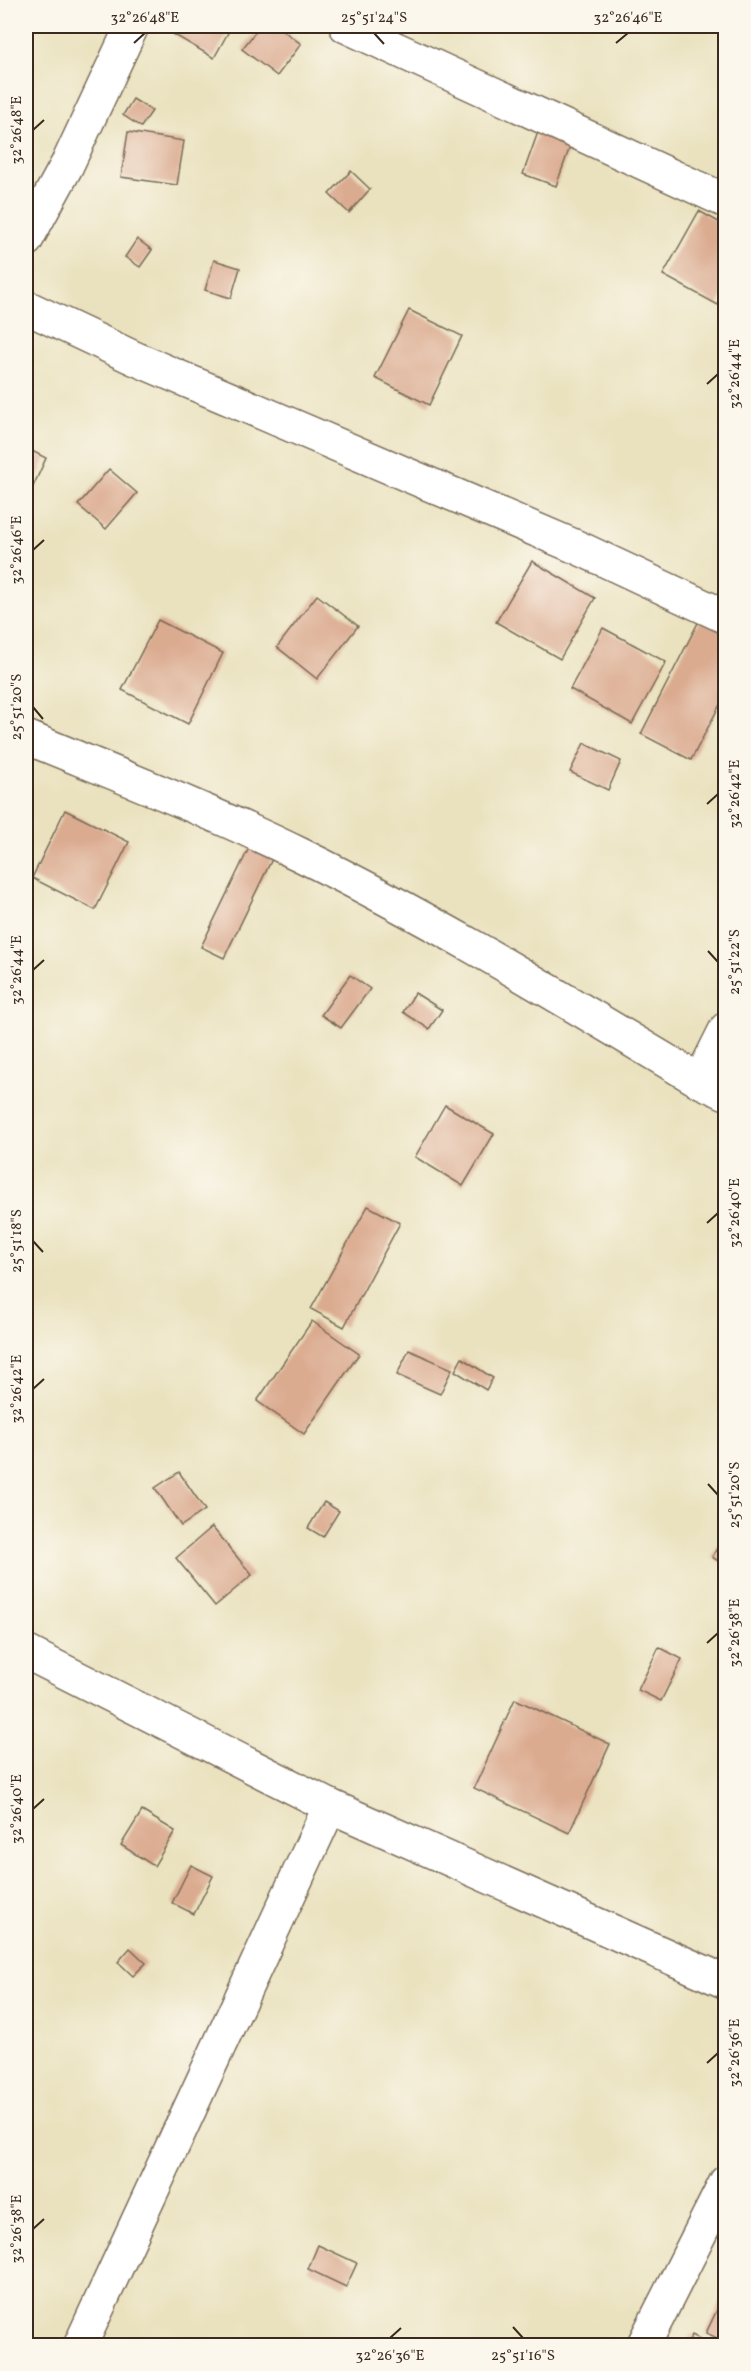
<svg xmlns="http://www.w3.org/2000/svg" width="751" height="2371" font-family="Vollkorn,serif">
<rect width="100%" height="100%" fill="#fbf7ec"/>
<filter id="ink" filterUnits="userSpaceOnUse"><feTurbulence type="fractalNoise" baseFrequency=".0167" numOctaves="2"/><feDisplacementMap in="SourceGraphic" scale="12" xChannelSelector="R" yChannelSelector="G"/><feConvolveMatrix kernelMatrix="1 2 1 2 8 2 1 2 1" color-interpolation-filters="sRGB"/></filter>
<filter id="wash" filterUnits="userSpaceOnUse"><feTurbulence type="fractalNoise" baseFrequency=".008" numOctaves="4" result="noise"/><feDisplacementMap in="SourceGraphic" scale="24" xChannelSelector="R" yChannelSelector="G"/><feGaussianBlur stdDeviation="1.35" result="paint"/><feColorMatrix in="noise" values="0 0 0 0 0 0 0 0 0 0 0 0 0 0 0 0 0 1.4 0 .05"/><feComposite in="paint" operator="in"/></filter>
<g filter="url(#wash)">
<rect width="100%" height="100%" fill="#eae2bf"/>
<g id="blocks">
<g fill="#dbab90">
<polygon points="178,26 224,26 230,29 214,58 173,34"/>
<polygon points="260,26 277,26 301,44 277,76 242,49"/>
<polygon points="133,99 152,111 141,127 123,115"/>
<polygon points="128,132 184,141 177,185 121,177"/>
<polygon points="538,132 571,144 556,186 523,174"/>
<polygon points="351,171 370,189 349,213 329,194"/>
<polygon points="699,211 726,226 726,291 718,305 663,275"/>
<polygon points="137,239 152,250 140,267 125,257"/>
<polygon points="214,260 240,268 231,298 205,290"/>
<polygon points="409,310 462,336 429,405 375,378"/>
<polygon points="26,448 46,458 31,491 26,489"/>
<polygon points="109,469 137,493 106,529 78,505"/>
<polygon points="532,561 595,598 560,659 496,622"/>
<polygon points="317,595 358,626 317,679 277,647"/>
<polygon points="702,615 726,627 726,693 691,760 641,734"/>
<polygon points="158,620 223,653 188,724 122,690"/>
<polygon points="603,628 666,662 632,724 570,689"/>
<polygon points="584,743 621,761 608,790 570,772"/>
<polygon points="65,810 129,842 95,910 32,878"/>
<polygon points="249,848 272,859 224,958 201,947"/>
<polygon points="350,975 370,989 341,1028 321,1015"/>
<polygon points="415,993 442,1010 429,1029 403,1012"/>
<polygon points="445,1105 494,1134 463,1186 415,1157"/>
<polygon points="368,1206 400,1223 344,1327 311,1309"/>
<polygon points="312,1321 359,1354 304,1434 257,1401"/>
<polygon points="409,1350 452,1369 440,1394 397,1375"/>
<polygon points="462,1358 493,1378 486,1390 455,1371"/>
<polygon points="179,1472 205,1510 181,1526 155,1488"/>
<polygon points="324,1502 339,1511 323,1537 308,1528"/>
<polygon points="212,1527 252,1575 215,1606 176,1558"/>
<polygon points="726,1533 726,1566 712,1557"/>
<polygon points="659,1647 682,1659 661,1701 638,1690"/>
<polygon points="515,1699 610,1744 569,1833 474,1788"/>
<polygon points="142,1811 175,1831 154,1866 121,1845"/>
<polygon points="191,1865 213,1876 194,1914 172,1903"/>
<polygon points="130,1948 146,1963 133,1976 118,1962"/>
<polygon points="318,2245 357,2263 346,2287 308,2269"/>
<polygon points="726,2291 726,2342 706,2333"/>
<polygon points="692,2335 713,2346 686,2346"/>
</g>
</g>
</g>
<g filter="url(#ink)">
<use href="#blocks" fill-opacity="0" stroke="#786a56" stroke-width="1.5"/>
<g fill="none" stroke-linecap="round" stroke-linejoin="round">
<defs>
<g id="street">
<polyline points="346,26 726,201"/>
<polyline points="26,240 67,165 132,26"/>
<polyline points="26,307 134,358 581,549 726,617"/>
<path d="M26,737C118,775 211,811 301,855C438,922 569,1003 700,1081"/>
<polyline points="726,1029 700,1081 726,1093"/>
<polyline points="26,1652 330,1806 80,2346"/>
<polyline points="330,1806 726,1982"/>
<polyline points="643,2346 726,2182"/>
</g>
</defs>
<use href="#street" stroke="#786a56" stroke-width="36"/>
<use href="#street" stroke="#fff" stroke-width="33"/>
</g>
</g>
<path fill="none" stroke="#3b2a1e" stroke-width="2" d="M374,33L384,44M134,43L145,33M616,43L628,33M33,130L44,120M707,384L718,374M33,550L44,540M33,707L43,719M707,804L718,794M708,951L718,962M33,970L44,960M707,1223L718,1213M33,1241L43,1252M33,1389L44,1379M708,1484L718,1495M707,1643L718,1633M33,1809L44,1799M707,2063L718,2053M33,2229L44,2219M513,2327L523,2338M390,2338L401,2328"/>
<rect width="751" height="2371" fill="none" stroke="#fbf7ec" stroke-width="66"/>
<rect x="33" y="33" width="685" height="2305" fill="none" stroke="#3b2a1e" stroke-width="2"/>
<g font-size="15" text-anchor="middle" fill="#3b2a1e">
<text x="145" y="22">32°26'48"E</text>
<text x="374" y="22">25°51'24"S</text>
<text x="628" y="22">32°26'46"E</text>
<text transform="translate(16 130) rotate(-90)" y="5">32°26'48"E</text>
<text transform="translate(734 374) rotate(-90)" y="5">32°26'44"E</text>
<text transform="translate(16 550) rotate(-90)" y="5">32°26'46"E</text>
<text transform="translate(16 707) rotate(-90)" y="5">25°51'20"S</text>
<text transform="translate(734 794) rotate(-90)" y="5">32°26'42"E</text>
<text transform="translate(734 962) rotate(-90)" y="5">25°51'22"S</text>
<text transform="translate(16 970) rotate(-90)" y="5">32°26'44"E</text>
<text transform="translate(734 1213) rotate(-90)" y="5">32°26'40"E</text>
<text transform="translate(16 1241) rotate(-90)" y="5">25°51'18"S</text>
<text transform="translate(16 1389) rotate(-90)" y="5">32°26'42"E</text>
<text transform="translate(734 1495) rotate(-90)" y="5">25°51'20"S</text>
<text transform="translate(734 1633) rotate(-90)" y="5">32°26'38"E</text>
<text transform="translate(16 1809) rotate(-90)" y="5">32°26'40"E</text>
<text transform="translate(734 2053) rotate(-90)" y="5">32°26'36"E</text>
<text transform="translate(16 2229) rotate(-90)" y="5">32°26'38"E</text>
<text x="390" y="2360">32°26'36"E</text>
<text x="523" y="2360">25°51'16"S</text>
</g>
</svg>
